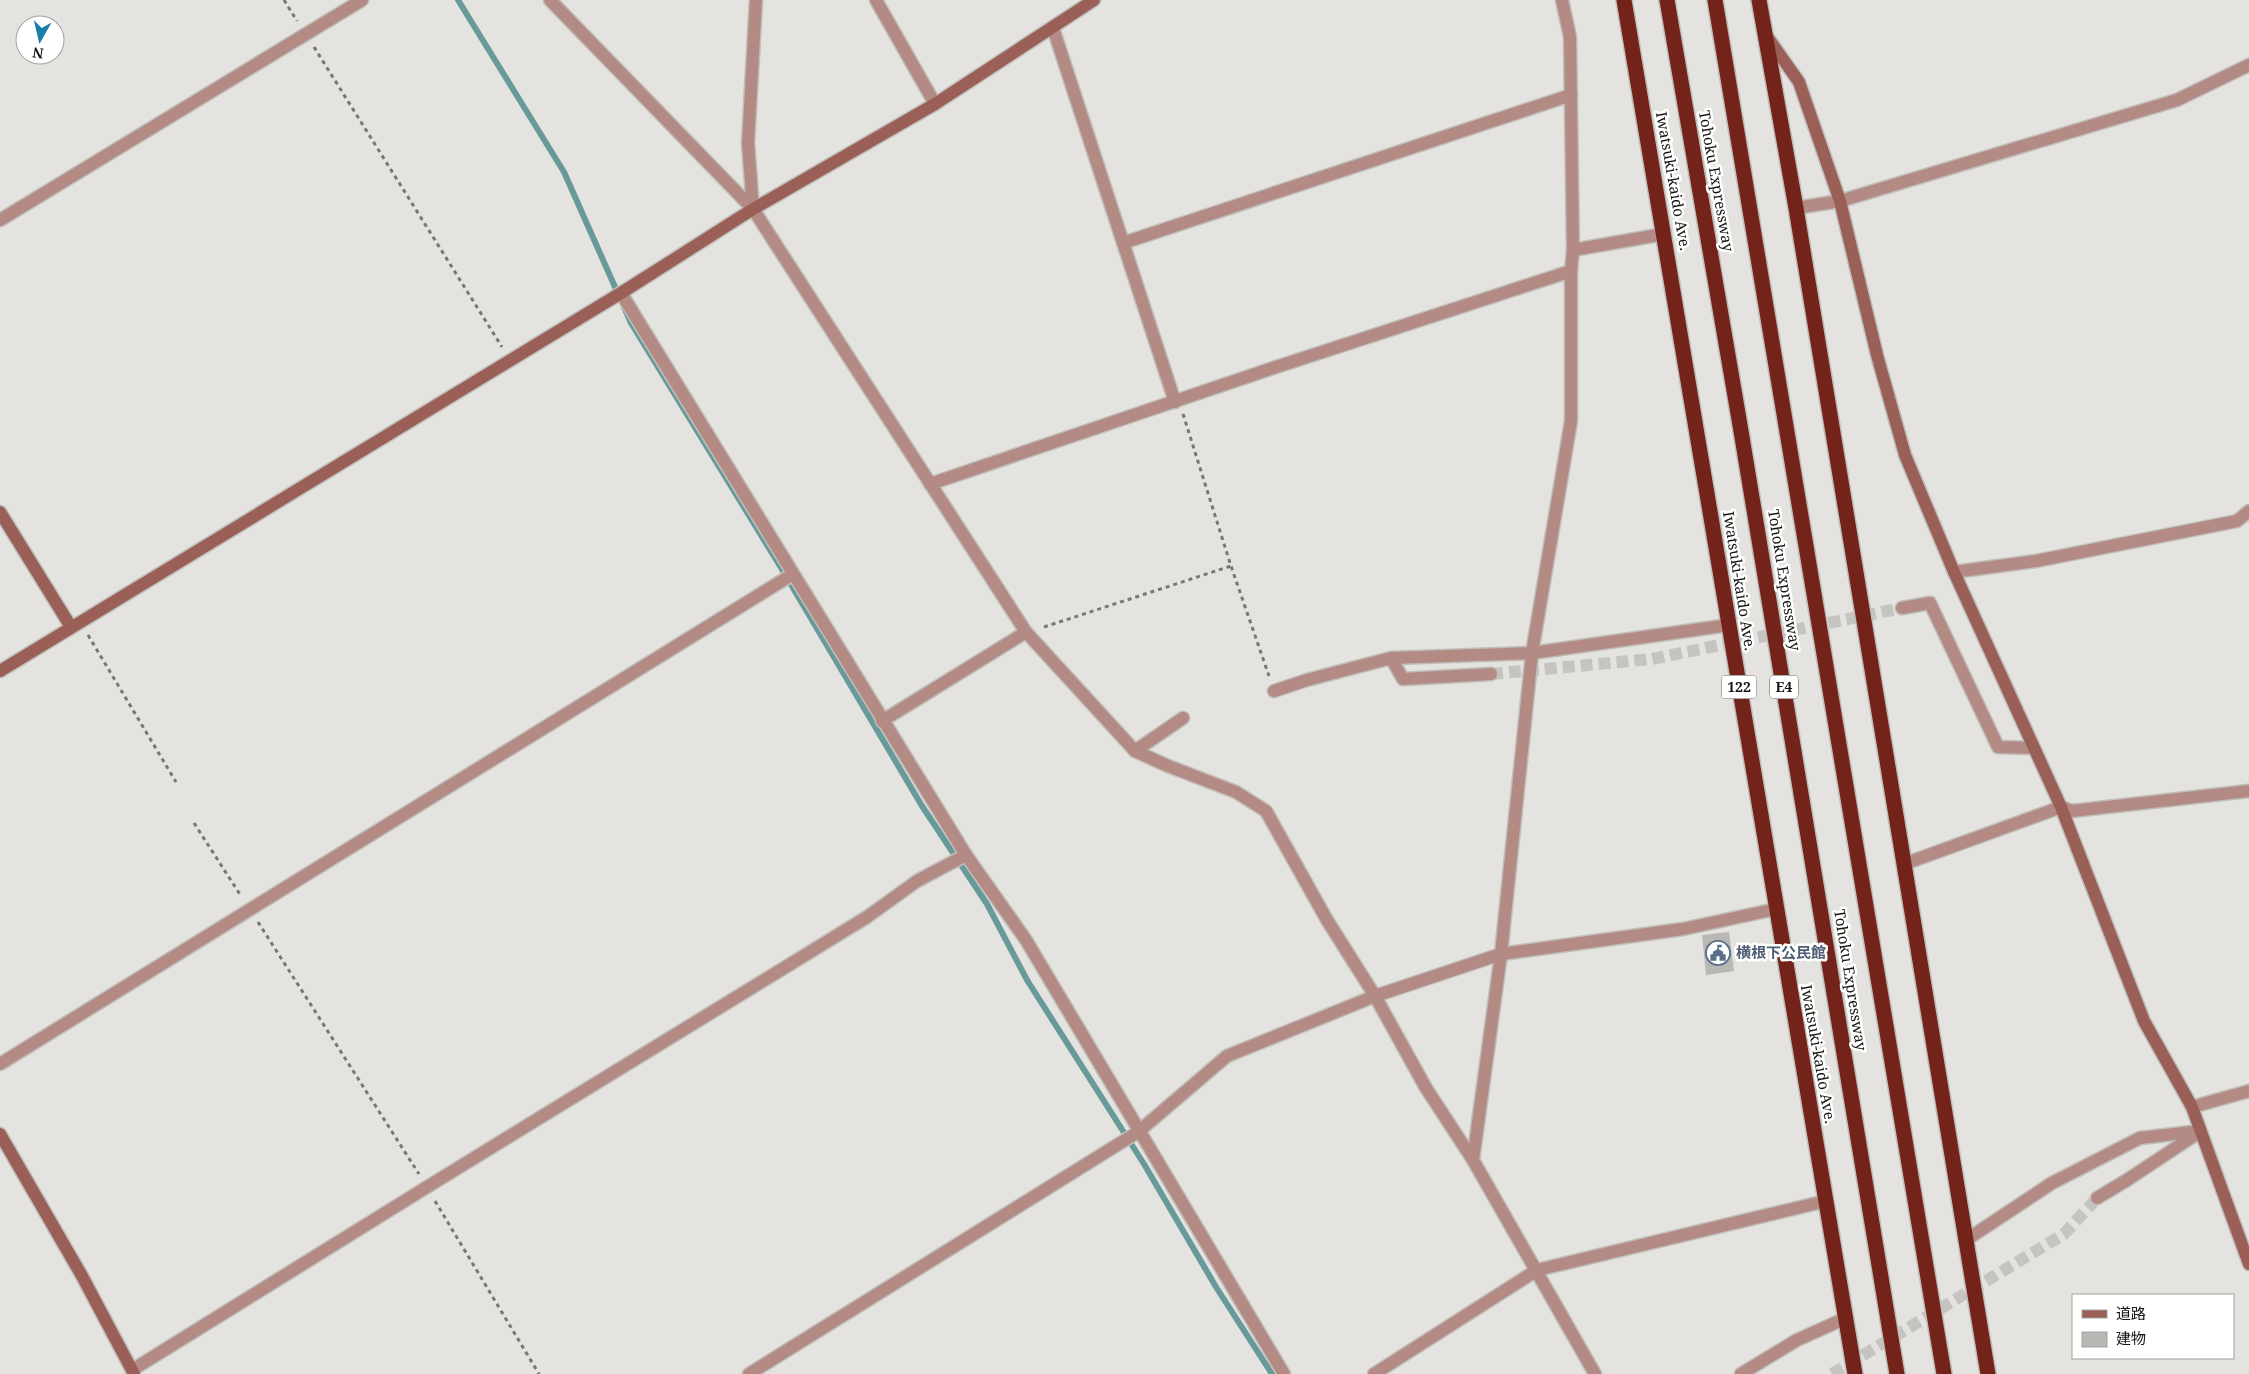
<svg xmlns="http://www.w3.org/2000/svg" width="2249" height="1374" font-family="'Noto Serif','Noto Sans JP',serif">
<rect width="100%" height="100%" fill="#e4e3df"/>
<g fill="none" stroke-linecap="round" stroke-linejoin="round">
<g stroke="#689a9a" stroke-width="6">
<polyline points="458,0 564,172 619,296"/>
<polyline points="624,307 631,323 780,566 922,806 987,904 1027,980 1144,1164 1216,1287 1272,1374"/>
</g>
</g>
<polygon fill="#bab8b5" points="1729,932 1734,971 1706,975 1702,935"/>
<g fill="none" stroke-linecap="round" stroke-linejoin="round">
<g stroke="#c5c4c0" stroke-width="12" stroke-dasharray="12 6" stroke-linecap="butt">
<polyline points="1491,674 1652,659 1902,608"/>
<polyline points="1832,1374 2064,1234 2097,1198"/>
</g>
<defs>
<g id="street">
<polyline points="550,0 753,209 1026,632 1135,751 1168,766 1236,792 1266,811 1327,920 1375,996 1426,1088 1473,1160 1595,1374"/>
<polyline points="876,0 935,104"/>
<polyline points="1053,28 1175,402"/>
<polyline points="1796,208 1840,201 2177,100 2249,65"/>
<polyline points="753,209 748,143 756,0"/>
<polyline points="0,220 362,0"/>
<polyline points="1123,243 1571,95"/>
<polyline points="1573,250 1664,234"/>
<polyline points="621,293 966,855 1026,940 1284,1374"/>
<polyline points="930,484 1273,368 1571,271"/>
<polyline points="1954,572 2036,561 2237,521 2249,511"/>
<polyline points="1902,608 1930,603 1998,747 2033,748"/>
<polyline points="1391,658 1403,679 1491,674"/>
<polyline points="1274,691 1307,680 1391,658 1532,653 1729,625"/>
<polyline points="882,721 1026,632"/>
<polyline points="1135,751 1183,718"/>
<polyline points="1904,864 2061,807 2072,811 2249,791"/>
<polyline points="0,1064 793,574"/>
<polyline points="2192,1107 2249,1091"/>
<polyline points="1473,1160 1501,954 1532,653 1571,421 1571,271 1573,250 1570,37 1562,0"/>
<polyline points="2097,1198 2127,1180 2198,1133"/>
<polyline points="1966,1240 2052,1183 2140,1138 2200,1131"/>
<polyline points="132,1370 427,1187 867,917 917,881 966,855"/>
<polyline points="749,1374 1138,1132 1227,1056 1375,996 1501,954 1683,929 1776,909"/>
<polyline points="1374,1374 1537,1270 1826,1201"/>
<polyline points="1741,1374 1797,1340 1846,1318"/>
</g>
<g id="secondary">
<polyline points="1766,35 1799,82 1840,201 1877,355 1905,455 1954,572 2061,807 2144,1021 2192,1107 2249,1264"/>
<polyline points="0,512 71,627"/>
<polyline points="0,671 621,293 753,209 935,104 1094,0"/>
<polyline points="0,1134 82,1276 134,1374"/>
</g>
<g id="highway">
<polyline points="1624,0 1855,1374"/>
<polyline points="1667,0 1740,425 1897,1374"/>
<polyline points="1715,0 1944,1374"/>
<polyline points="1759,0 1796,208 1988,1374"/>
</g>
</defs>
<use href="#street" stroke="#bfbeba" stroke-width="15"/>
<use href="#secondary" stroke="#bfbeba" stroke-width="15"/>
<use href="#highway" stroke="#bfbeba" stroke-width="18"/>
<g stroke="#777774" stroke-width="3" stroke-dasharray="4 4" stroke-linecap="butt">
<polyline points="284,0 297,21"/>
<polyline points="314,47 502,347"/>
<polyline points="1183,414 1231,566 1269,676"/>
<polyline points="1044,627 1231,566"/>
<polyline points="88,635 176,782"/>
<polyline points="194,823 241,896"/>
<polyline points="258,922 419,1174"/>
<polyline points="435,1201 539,1374"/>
</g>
<use href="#street" stroke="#b48b84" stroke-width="12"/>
<use href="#secondary" stroke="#9a6057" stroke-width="12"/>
<use href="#highway" stroke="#73231a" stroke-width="15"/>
</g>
<defs>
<symbol id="civic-ring" viewBox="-11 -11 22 22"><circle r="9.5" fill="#fff" stroke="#5c6f8a" stroke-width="1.5"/><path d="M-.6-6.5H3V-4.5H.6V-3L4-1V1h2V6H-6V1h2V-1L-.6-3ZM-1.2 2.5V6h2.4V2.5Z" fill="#5c6f8a"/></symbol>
</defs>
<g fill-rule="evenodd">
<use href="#civic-ring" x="1704" y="939" width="28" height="28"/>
</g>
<g text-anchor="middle" stroke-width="5" stroke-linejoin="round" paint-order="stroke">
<g fill="#fff" stroke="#5a5a59" stroke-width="1">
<rect x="1721.5" y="675.5" width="35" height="23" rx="4"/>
<rect x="1770" y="675.5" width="28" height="23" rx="4"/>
</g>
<g font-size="14" font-weight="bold" fill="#141412">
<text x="1739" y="692">122</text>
<text x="1784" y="692">E4</text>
</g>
<g font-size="15" fill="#141412" stroke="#fff">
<text transform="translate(1673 181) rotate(80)" y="5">Iwatsuki-kaido Ave.</text>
<text transform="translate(1716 181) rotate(80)" y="5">Tohoku Expressway</text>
<text transform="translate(1784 580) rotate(81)" y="5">Tohoku Expressway</text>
<text transform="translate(1739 581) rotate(81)" y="5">Iwatsuki-kaido Ave.</text>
<text transform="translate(1850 980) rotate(81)" y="5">Tohoku Expressway</text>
<text transform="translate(1818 1054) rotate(80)" y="5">Iwatsuki-kaido Ave.</text>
</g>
<g font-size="15" font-weight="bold" fill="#4e5e75" stroke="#fff" text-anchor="start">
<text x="1736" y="958">横根下公民館</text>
</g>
</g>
<rect x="2072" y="1294" width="162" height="65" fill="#ffffff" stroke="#a1a1a0"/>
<rect x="2082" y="1310" width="25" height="8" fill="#9a6057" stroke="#a1a1a0"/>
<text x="2116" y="1319" font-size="15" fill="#141412">道路</text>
<rect x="2082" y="1332" width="25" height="15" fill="#bab8b5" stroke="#a1a1a0"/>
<text x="2116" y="1344" font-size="15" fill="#141412">建物</text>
<g transform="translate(40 40) rotate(188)"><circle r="24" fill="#ffffff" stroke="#a1a1a0"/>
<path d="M0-4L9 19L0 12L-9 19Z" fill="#1a7faa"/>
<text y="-8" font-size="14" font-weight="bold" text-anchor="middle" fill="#141412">N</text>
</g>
</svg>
